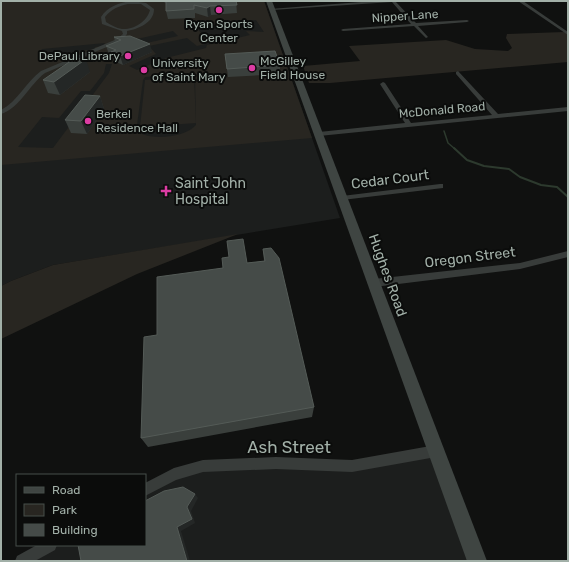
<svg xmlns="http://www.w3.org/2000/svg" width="569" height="562" font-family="Rubik,sans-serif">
<rect width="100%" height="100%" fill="#101110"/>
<g fill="#1c1e1d">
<polygon points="1,1 264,1 340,218 53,265 11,281 1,286"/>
<polygon points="436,451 477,561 22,561 50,545 145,545 145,490 203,466 352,466"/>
</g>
<g fill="#282621" fill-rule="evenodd">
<path d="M1,1H264L312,138L1,165ZM256,20L264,32L246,31L250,35L207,45L206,48L166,58L137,70L129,66L156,54L149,46L187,38L197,46L213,42L198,30L201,28L233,21ZM173,31L178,36L142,44L137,39ZM105,43L103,46L95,47V49L52,55H38L42,49ZM106,64H112L109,73L53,148L18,147L42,117L59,118L81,91H90L104,73ZM193,73L195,76L196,125C186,137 156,140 142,134L137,125L143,80L145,77Z"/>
<polygon points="564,32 568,34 568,62 330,83 309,83 303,66 360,61 349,46 446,40 475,49 508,51 512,48 506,38 507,34"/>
<polygon points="194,76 196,123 140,127 145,80"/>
<polygon points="238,234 137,274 1,339 1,286 11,281 53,265"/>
</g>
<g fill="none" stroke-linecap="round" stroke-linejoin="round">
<polyline stroke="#2d3a2e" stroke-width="1.5" points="444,131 448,143 455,149"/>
<polyline stroke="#2d3a2e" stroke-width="2" points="454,148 467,160 484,166 509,169 520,177 541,185 557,187 568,197"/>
<g fill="#383c3a" fill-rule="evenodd">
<path d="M131,1L146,3L154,9C154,23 138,29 127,31V34L121,41L45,73C29,85 20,108 1,114V110C18,101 26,82 41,71L117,39L123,34L122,31L102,24L101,17C108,6 119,3 131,1ZM128,4H141L150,10C147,22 133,30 122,29C116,28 111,25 106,22L105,17C111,9 119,6 128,4Z"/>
<polygon points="374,1 395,1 416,23 467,20 469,21 467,22 418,26 428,37 426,38 414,26 343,31 341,30 343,29 411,24 392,2 272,10 270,9"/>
<polygon points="518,1 523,1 568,32 568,35"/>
<polygon points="458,71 498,114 568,107 568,111 319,136 316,134 319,132 405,123 380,84 383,82 385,83 411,123 492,115 456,74 456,72"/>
<polygon points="440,184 443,184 443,188 342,200 338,198 342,196"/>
<polygon points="568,251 568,257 520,269 374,287 371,285 369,283 371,281 374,279 520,263"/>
<polygon points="436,445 440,447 442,451 440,455 436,457 352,472 276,469 203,472 176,480 145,496 145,483 174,468 203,460 276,457 352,460"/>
<polygon points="37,545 57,545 55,550 35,561 15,561 17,556"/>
</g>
<polygon fill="#3f4542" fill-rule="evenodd" points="266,1 272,1 487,561 467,561"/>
</g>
<g fill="#3a3f3c">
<polygon points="161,1 236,1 237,13 211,15 208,17 195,13 195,18 168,19 166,11 166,3"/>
<polygon points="114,37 152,52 123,65 114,61 112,56 109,54 106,46 115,42"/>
<polygon points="225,54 280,65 280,74 228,77"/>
<polygon points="90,72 60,95 48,93 43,80"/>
<polygon points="100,96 104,109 87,134 71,133 65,120"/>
<polygon points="263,249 314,407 312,417 148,447 141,438 157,335 223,268 229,257 247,263 264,261"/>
</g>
<g fill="#242726">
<polygon points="210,6 211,15 208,17 207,8"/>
<polygon points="150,44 152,52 123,65 120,56"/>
<polygon points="86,59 90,72 60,95 54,82"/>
<polygon points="100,96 104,109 87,134 81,121"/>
<polygon points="195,494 198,498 191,511 195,523 181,531 190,561 187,561 177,527"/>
</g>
<g fill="#454b48" stroke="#545b57">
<polygon points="166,1 236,1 237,5 210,6 207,8 194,5 194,9 166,11"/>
<polygon points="130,36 150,44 120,56 111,52 116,50 106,46 121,40 114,37"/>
<polygon points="275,51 280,65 227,69 225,54"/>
<polygon points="75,58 86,59 54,82 43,80"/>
<polygon points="85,95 100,96 81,121 65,120"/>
<polygon points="243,239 247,263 265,261 263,249 271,248 279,258 314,407 141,438 144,337 157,335 157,277 223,268 222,258 229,257 227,241"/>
<polygon points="183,487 195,494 187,507 192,519 177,527 187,561 81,561 78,545 145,545 145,501 164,491"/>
</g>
<g fill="#dc3ca3" stroke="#0b0c0b" stroke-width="1.5">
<circle cx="219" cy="10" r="4"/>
<circle cx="128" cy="56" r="4"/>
<circle cx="252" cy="68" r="4"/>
<circle cx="144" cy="70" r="4"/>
<circle cx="88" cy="121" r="4"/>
<path d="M164 185h4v4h4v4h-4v4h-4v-4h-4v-4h4z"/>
</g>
<g text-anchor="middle" stroke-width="4" stroke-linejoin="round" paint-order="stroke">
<g font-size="12" fill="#a2b0a8" stroke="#0b0c0b">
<text transform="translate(405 16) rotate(-4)" y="4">Nipper Lane</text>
<text transform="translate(442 110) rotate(-5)" y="4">McDonald Road</text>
</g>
<g font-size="12" fill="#a2b0a8" stroke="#0b0c0b" text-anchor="start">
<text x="219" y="28" text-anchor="middle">Ryan Sports<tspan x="219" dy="14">Center</tspan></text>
<text x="120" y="60" text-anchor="end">DePaul Library</text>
<text x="260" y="65">McGilley<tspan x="260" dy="14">Field House</tspan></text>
<text x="152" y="67">University<tspan x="152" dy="14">of Saint Mary</tspan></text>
<text x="96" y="118">Berkel<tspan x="96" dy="14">Residence Hall</tspan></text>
</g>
<g font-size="14" fill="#a2b0a8" stroke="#0b0c0b">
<text transform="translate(390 179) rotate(-7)" y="5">Cedar Court</text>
<text transform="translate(470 257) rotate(-7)" y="5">Oregon Street</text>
<text transform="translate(388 275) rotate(70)" y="5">Hughes Road</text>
</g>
<g font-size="14" fill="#a2b0a8" stroke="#0b0c0b" text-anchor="start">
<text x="175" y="188">Saint John<tspan x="175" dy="16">Hospital</tspan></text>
</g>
<g font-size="17" fill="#a2b0a8" stroke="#0b0c0b">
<text x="289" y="453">Ash Street</text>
</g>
</g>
<rect width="569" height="562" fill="none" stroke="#a2b0a8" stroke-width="4"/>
<rect x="16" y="474" width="130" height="72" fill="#0b0c0b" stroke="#474e4a"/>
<rect x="24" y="487" width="20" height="6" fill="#3f4542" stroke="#474e4a"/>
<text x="52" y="494" font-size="12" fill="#a2b0a8">Road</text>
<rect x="24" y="504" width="20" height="12" fill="#282621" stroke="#474e4a"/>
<text x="52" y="514" font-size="12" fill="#a2b0a8">Park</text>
<rect x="24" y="524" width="20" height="12" fill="#454b48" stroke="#474e4a"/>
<text x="52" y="534" font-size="12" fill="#a2b0a8">Building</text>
</svg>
